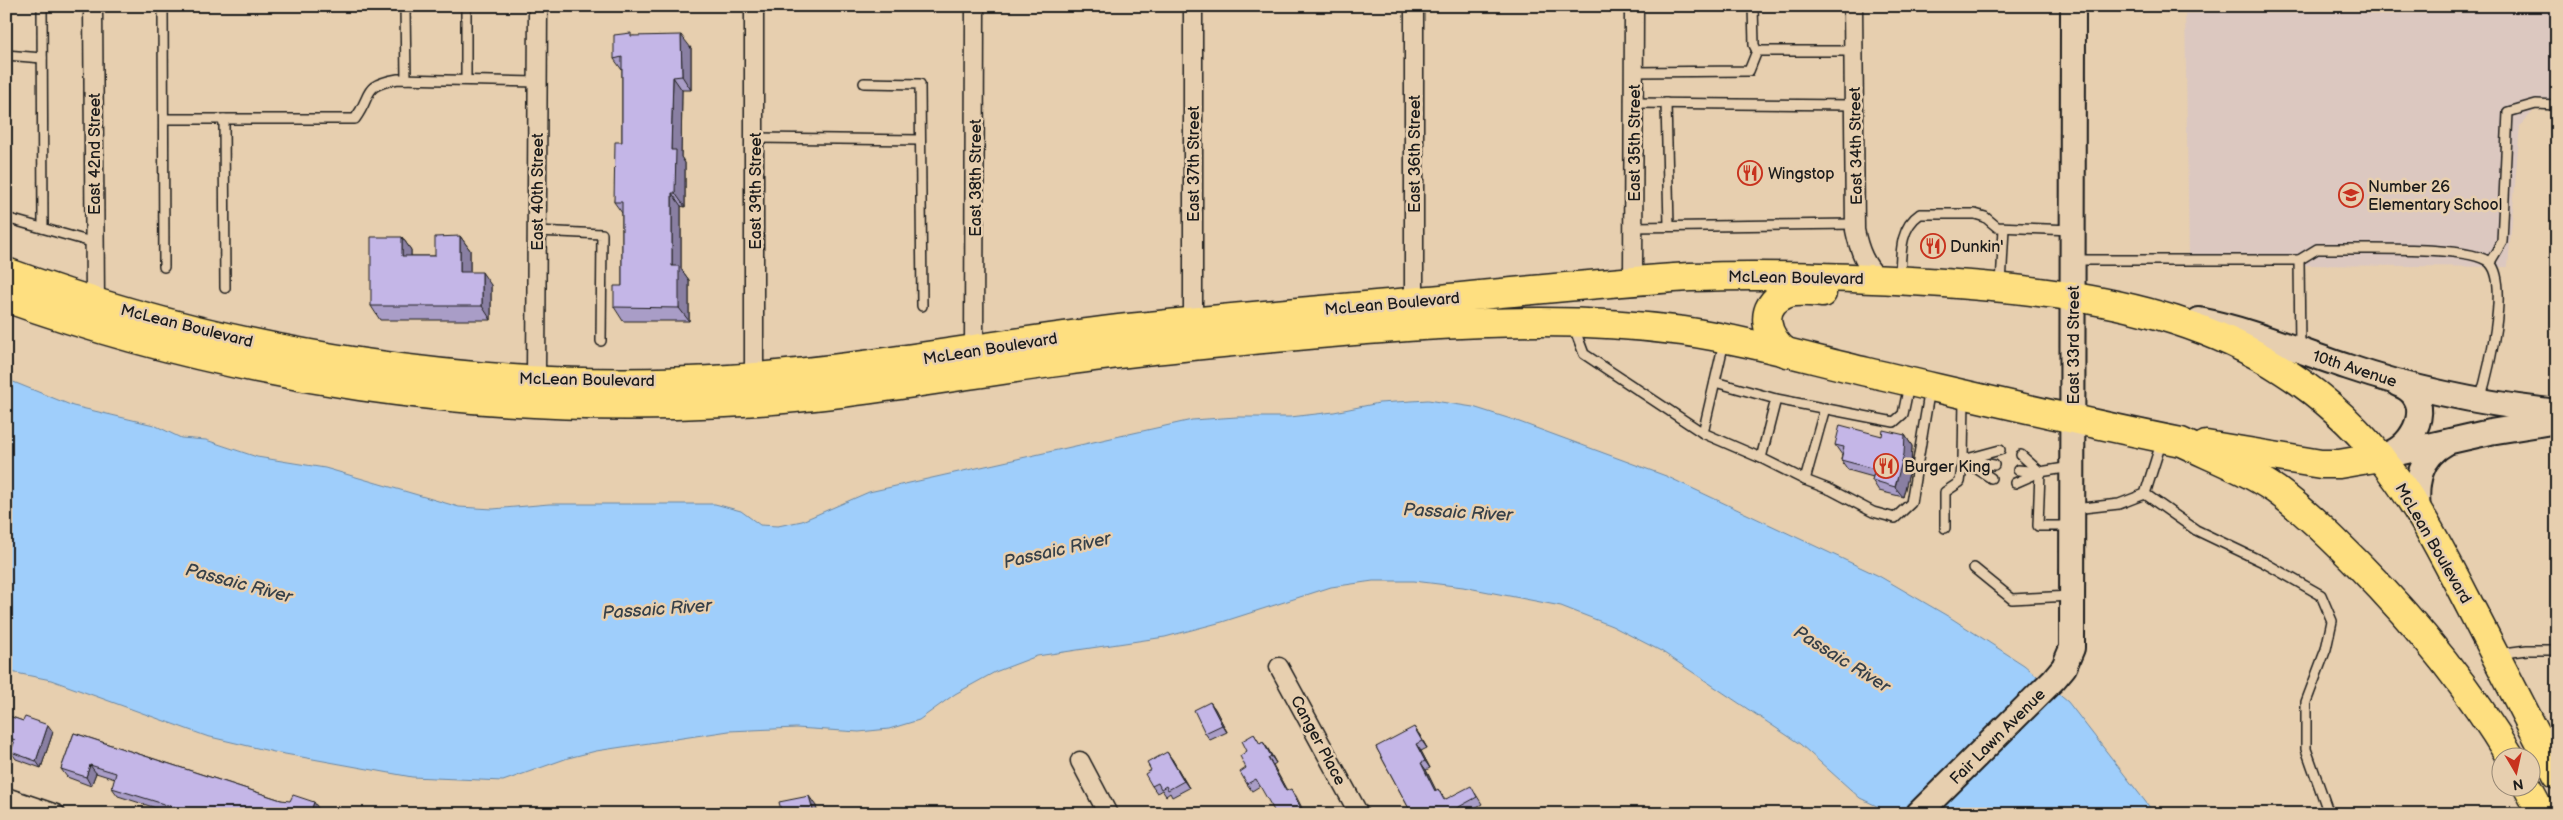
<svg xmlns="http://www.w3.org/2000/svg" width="2563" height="820" font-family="'Balsamiq Sans',sans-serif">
<rect width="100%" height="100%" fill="#e7cfaf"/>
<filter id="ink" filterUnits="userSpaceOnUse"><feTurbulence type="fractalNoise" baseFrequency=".02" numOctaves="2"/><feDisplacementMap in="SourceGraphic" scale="10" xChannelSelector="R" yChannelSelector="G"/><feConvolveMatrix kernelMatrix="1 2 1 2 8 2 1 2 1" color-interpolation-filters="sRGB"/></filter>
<g filter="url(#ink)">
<polygon fill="#dcc8c0" points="2185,6 2557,6 2557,108 2537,107 2520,126 2508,267 2189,264"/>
<polygon fill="#9fcefb" stroke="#6b87a2" points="6,379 73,406 154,425 181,438 206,440 257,457 325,468 459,507 493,509 549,504 715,504 741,511 760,525 778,526 802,521 869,492 1192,420 1237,417 1290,417 1334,412 1379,403 1428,400 1473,407 1514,420 1666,476 1879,576 1951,618 2024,665 2068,702 2155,814 1887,814 1883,809 1860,798 1800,744 1661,651 1612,626 1561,606 1463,587 1414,581 1373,581 1331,587 1222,622 1165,637 1037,656 995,672 955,694 919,720 889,729 859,732 796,728 729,731 596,751 568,758 503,781 412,777 274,752 206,736 51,680 6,671"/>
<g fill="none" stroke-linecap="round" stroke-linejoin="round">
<defs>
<g id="lane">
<polyline points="42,6 43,228"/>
<polyline points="163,6 164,267"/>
<polyline points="405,6 406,79"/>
<polyline points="1753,6 1754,45 1757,51 1854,51"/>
<polyline points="6,55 42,58"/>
<polyline points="1634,72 1749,71 1757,51"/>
<polyline points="466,80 466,6"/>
<polyline points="864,83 920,84 922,306"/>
<polyline points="1634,103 1854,105"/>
<polyline points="1666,103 1669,226"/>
<path d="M164,119H355C374,93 360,86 398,79L537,82"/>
<polyline points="224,119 225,288"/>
<polyline points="755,138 920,140"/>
<polyline points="6,218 95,243"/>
<polyline points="1633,227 1855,224"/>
<polyline points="537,231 602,234 601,341"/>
<polyline points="2074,260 2299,260"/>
<polyline points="2490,262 2502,242 2508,112 2536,104 2557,105"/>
<path d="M1900,278C1901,255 1899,228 1920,214H1975L1985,217L1997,227L2073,230"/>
<polyline points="2001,285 2004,228"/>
<polyline points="1573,325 1584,354 1703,433"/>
<polyline points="1724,342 1703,433 1761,458 1805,480 1831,490 1873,512 1895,518 1911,503 1930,388"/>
<path d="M2300,349L2299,260L2317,249C2347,250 2473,244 2490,263C2510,284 2488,373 2480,400"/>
<polyline points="1715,382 1776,399 1761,458"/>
<polyline points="1776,399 1894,422 1903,414 1909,385"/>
<polyline points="2021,455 2040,472 2038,526 2071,526"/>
<polyline points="1963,460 2000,450"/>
<polyline points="1963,460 1991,478"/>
<polyline points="1969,461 1994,465"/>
<polyline points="2018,470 2040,472 2071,467"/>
<polyline points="1805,480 1825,408"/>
<polyline points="2015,483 2040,472"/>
<polyline points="2145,494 2196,530 2263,562 2321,595 2332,621 2326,649 2306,702 2306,749 2329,814"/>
<polyline points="2074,509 2119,504 2145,494 2162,440"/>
<polyline points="1945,528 1945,492 1960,482 1963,460 1964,397"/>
<polyline points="1974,568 2012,599 2071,596"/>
<polyline points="2497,654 2527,650 2557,650"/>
</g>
<g id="street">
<polyline points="93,6 95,301"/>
<polyline points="754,6 754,377"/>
<polyline points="1193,6 1193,322"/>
<polyline points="1414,6 1414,301"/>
<path d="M1853,6L1855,230C1859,250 1865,265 1879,279"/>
<polyline points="1633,281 1634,6"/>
<polyline points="974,350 975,6"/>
<polyline points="536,378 538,6"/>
<polyline points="1279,667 1359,814"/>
<polyline points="1080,761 1108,814"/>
<polyline points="6,797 56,814"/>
</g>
<g id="secondary">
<path d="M2199,320C2251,330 2298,351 2348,367C2415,390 2486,404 2557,412"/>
<path d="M2391,453C2419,440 2434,397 2398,384"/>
<polyline points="2380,457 2490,432 2557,421"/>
<path d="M2418,510C2415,482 2420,457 2446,443"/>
<polyline points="1918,814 2054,679 2064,667 2072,648 2073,6"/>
</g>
<g id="primary">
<path d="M6,272C232,355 488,395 729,379C863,370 994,343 1128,328C1221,318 1315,311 1409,302C1503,293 1596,283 1690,277C1770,274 1849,277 1928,282C2100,293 2263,315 2379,456C2418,503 2445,558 2473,612C2501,667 2529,721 2557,775"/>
<path d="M6,298C235,380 482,416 725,403C840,398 952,376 1065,361C1142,350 1219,343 1297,336C1377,329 1459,322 1540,322C1588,322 1636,325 1683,331C1745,340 1807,358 1867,372C1972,396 2076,421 2181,442C2212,457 2247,470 2276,490C2306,512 2332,538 2358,564C2416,623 2468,686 2511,758"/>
<path d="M1787,353C1766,338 1756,306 1786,294C1797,290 1811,292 1822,293"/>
<polyline points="2206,445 2321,464 2339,464 2380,457"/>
<polyline points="2528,788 2542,814"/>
</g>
</defs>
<use href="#lane" stroke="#1c1c1c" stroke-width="12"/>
<use href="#street" stroke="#1c1c1c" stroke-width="21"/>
<use href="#secondary" stroke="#1c1c1c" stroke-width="28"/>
<use href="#primary" stroke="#1c1c1c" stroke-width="31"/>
<use href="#lane" stroke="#e7cfaf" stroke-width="9"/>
<use href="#street" stroke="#e7cfaf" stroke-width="18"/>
<use href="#secondary" stroke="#e7cfaf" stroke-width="24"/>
<use href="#primary" stroke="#fedf80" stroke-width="28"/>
</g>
<g fill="#a99dc7" stroke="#1c1c1c">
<polygon points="633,36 691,48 691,90 682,90 681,157 685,163 685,207 681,206 681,269 689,280 689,321 623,321 614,307 622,286 622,213 614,202 622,142 622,70 614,59"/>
<polygon points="460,236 470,250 470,272 491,285 491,320 380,320 371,306 402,237 411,250 411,256 435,256"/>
<polygon points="1905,435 1912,446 1911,465 1903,497 1879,491 1872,480 1873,477 1848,470 1841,460 1842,455 1835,445 1882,436"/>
<polygon points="1210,702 1215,709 1227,732 1210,740 1205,733"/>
<polygon points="6,715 53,732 41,768 16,759 11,752 14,744 6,742"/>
<polygon points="74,733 281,800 329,814 175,814 118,796 112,788 115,779 96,773 91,786 67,777 61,769"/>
<polygon points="1254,734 1260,744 1263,742 1268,749 1276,763 1273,765 1287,791 1296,796 1260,786 1252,791 1247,784 1246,768 1247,751"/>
<polygon points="1419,734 1427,748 1421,751 1430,768 1426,770 1436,791 1438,789 1445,799 1475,793 1482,804 1464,814 1412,814 1376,747"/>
<polygon points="1172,759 1189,788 1172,797 1170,793 1166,796 1162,790 1157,793 1152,786"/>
</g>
<g fill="#897fa2" stroke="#1c1c1c">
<polygon points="681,35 691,48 691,90 682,76"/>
<polygon points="673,77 682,90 681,157 685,163 685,207 675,193 671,150"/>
<polygon points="672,193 681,206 681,269 689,280 689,321 679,308 672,266"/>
<polygon points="460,236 470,250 470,285 460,272"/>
<polygon points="402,237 411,250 411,269 402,256"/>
<polygon points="482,272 491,285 491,320 482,306"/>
<polygon points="1905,435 1912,446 1911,465 1903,497 1895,487"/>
<polygon points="1210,702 1215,709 1227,732 1222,725"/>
<polygon points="48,725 53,732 41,768 36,761"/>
<polygon points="1414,727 1419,734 1427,748 1422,741"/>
<polygon points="1263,742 1268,749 1276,763 1271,756"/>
<polygon points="1416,744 1421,751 1430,768 1425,761"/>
<polygon points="1167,752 1172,759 1189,788 1184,781"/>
<polygon points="1268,758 1273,765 1291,798 1286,791"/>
<polygon points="1421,763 1426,770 1440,798 1435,791"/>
<polygon points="90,765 96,773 91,786 86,777"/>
<polygon points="1291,789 1296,796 1305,814 1304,814"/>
<polygon points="809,796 816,806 818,814 814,814"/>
<polygon points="314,802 320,811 312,808"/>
</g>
<g fill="#c4b6e7" stroke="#1c1c1c">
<polygon points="631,33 631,36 681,35 682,76 673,77 671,150 676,150 675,193 672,193 672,266 679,266 679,308 614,307 614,286 622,286 622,202 614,202 615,142 622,142 622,57 614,59 614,35"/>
<polygon points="460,236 460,272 482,272 482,306 371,306 371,237 402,237 402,256 435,256 435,237"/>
<polygon points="1840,425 1882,436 1883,430 1905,435 1904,454 1895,487 1872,480 1875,469 1841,460 1844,447 1835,445"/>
<polygon points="1210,702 1222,725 1205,733 1194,710"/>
<polygon points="6,715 23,721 25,717 48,725 36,761 11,752 15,740 6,736"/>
<polygon points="1414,727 1422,741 1416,744 1425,761 1421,763 1435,791 1438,789 1444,800 1471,786 1477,797 1446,814 1412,814 1376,747"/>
<polygon points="74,733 281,800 290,801 293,795 314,802 312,808 329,814 196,814 112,788 116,773 90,765 86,777 61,769"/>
<polygon points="1254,734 1260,744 1263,742 1271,756 1268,758 1286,791 1291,789 1304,814 1276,814 1256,779 1247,784 1240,772 1246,768 1240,756 1247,751 1242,741"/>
<polygon points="1167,752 1184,781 1168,790 1166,786 1161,789 1158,783 1152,786 1145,774 1151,770 1147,763"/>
<polygon points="809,796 814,814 782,814 779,802"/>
</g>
</g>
<defs>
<symbol id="restaurant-ring" viewBox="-11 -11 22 22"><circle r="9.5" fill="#e7cfaf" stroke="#c8321e" stroke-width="1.5"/><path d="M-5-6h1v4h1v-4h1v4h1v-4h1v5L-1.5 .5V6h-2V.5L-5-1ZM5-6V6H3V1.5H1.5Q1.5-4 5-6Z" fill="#c8321e"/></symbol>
<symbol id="school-ring" viewBox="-11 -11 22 22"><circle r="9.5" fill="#e7cfaf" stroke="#c8321e" stroke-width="1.5"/><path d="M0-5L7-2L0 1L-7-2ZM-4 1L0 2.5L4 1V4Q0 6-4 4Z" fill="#c8321e"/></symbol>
</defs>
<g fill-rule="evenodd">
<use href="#restaurant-ring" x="1736" y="159" width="28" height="28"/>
<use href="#school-ring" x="2337" y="181" width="28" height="28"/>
<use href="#restaurant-ring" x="1919" y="232" width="28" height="28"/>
<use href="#restaurant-ring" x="1872" y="452" width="28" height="28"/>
</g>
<g text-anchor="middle" stroke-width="5" stroke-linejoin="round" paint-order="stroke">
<g font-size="16" fill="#1c1c1c" stroke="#e7cfaf">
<text transform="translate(1634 143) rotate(-90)" y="6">East 35th Street</text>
<text transform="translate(1855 146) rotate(-91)" y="6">East 34th Street</text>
<text transform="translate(94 154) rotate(-90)" y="6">East 42nd Street</text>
<text transform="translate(1414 154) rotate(-90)" y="6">East 36th Street</text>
<text transform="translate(1193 164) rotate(-90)" y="6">East 37th Street</text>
<text transform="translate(975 178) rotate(-90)" y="6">East 38th Street</text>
<text transform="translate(755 191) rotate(-90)" y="6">East 39th Street</text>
<text transform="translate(537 192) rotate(-90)" y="6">East 40th Street</text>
<text transform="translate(1796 277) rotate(1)" y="6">McLean Boulevard</text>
<text transform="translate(1392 303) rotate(-5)" y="6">McLean Boulevard</text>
<text transform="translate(187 325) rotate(14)" y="6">McLean Boulevard</text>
<text transform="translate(2073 345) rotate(-90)" y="6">East 33rd Street</text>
<text transform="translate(990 348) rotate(-9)" y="6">McLean Boulevard</text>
<text transform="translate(2355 368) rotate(18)" y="6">10th Avenue</text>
<text transform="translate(587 379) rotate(1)" y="6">McLean Boulevard</text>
<text transform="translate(2434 543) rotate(60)" y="6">McLean Boulevard</text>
<text transform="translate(1997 736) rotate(-45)" y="6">Fair Lawn Avenue</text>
<text transform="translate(1319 740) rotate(62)" y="6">Canger Place</text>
</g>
<g font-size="16" fill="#1c1c1c" stroke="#e7cfaf" text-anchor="start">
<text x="1768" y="179">Wingstop</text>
<text x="2368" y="192">Number 26<tspan x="2368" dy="18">Elementary School</tspan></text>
<text x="1950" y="252">Dunkin'</text>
<text x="1904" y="472">Burger King</text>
</g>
<g font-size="18" font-style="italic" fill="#364049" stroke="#e7cfaf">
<text transform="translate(1458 512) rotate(3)" y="6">Passaic River</text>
<text transform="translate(1057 550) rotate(-13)" y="6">Passaic River</text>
<text transform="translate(239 583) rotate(15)" y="6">Passaic River</text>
<text transform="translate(657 609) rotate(-4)" y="6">Passaic River</text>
<text transform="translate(1842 659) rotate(32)" y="6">Passaic River</text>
</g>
</g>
<rect width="2563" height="820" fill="none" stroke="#e7cfaf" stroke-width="25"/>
<rect x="12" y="12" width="2538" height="795" fill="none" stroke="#1c1c1c" stroke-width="2" filter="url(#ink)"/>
<g transform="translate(2516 772) rotate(171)"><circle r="24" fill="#e7cfaf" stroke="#968774"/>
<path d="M0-4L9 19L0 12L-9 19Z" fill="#c8321e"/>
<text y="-8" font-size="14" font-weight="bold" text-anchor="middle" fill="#1c1c1c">N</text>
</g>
</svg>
